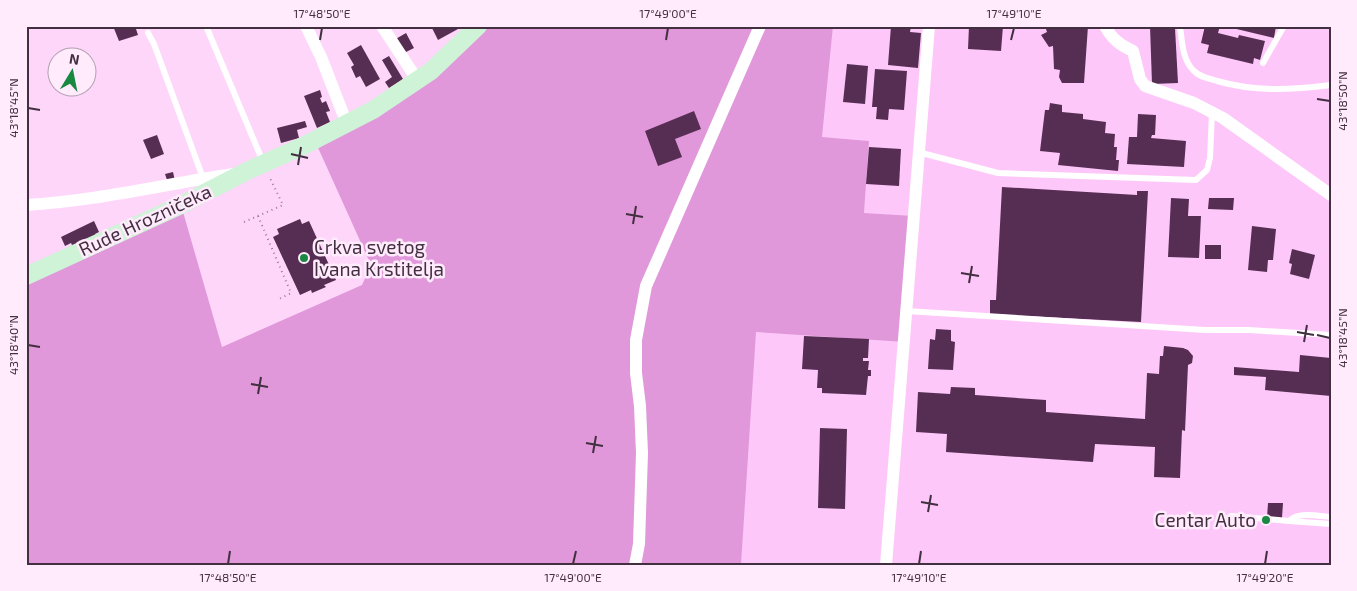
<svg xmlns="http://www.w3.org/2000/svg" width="1357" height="591" font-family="'Exo 2',sans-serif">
<rect width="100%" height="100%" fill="#fed6fa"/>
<polygon fill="#fec7f9" points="833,26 1331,26 1331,565 741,565 755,332 903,342 913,216 864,213 869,141 822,137"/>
<polygon fill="#e098da" points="480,26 833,26 822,137 869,141 864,213 914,216 904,342 756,332 741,565 26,565 26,276 181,205 222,347 362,285 371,265 315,141 348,124"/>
<g fill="#562e53">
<polygon points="113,26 141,26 136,29 138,35 119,41"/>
<polygon points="431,26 456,26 458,29 438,40"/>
<polygon points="891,26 911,26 910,32 921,33 918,68 888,65"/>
<polygon points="969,26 1003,26 1001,51 968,49"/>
<polygon points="1045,26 1088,26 1084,83 1062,83 1059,77 1060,70 1054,69 1053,46 1049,47 1041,35 1047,32"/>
<polygon points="1150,26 1174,26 1175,28 1178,83 1152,84"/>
<polygon points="1205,26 1220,26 1218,33 1238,38 1239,35 1265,41 1260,60 1254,58 1253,64 1207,53 1209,45 1201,43"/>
<polygon points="1224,26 1276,26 1274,38"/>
<polygon points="406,33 414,48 402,54 394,40"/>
<polygon points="361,45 380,79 366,87 360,76 356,78 351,67 354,65 347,53"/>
<polygon points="389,56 403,79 389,88 385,82 392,77 382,60"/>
<polygon points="847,64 868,66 865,104 843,102"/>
<polygon points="875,69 907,71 904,110 889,109 888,120 876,119 877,107 872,107"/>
<polygon points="320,90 322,97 320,98 322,103 326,101 330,111 326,112 330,122 317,128 304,96"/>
<polygon points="1050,103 1062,105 1062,112 1083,114 1083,119 1106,122 1105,133 1115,134 1114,147 1117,147 1116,160 1119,160 1118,171 1058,165 1060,153 1040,151 1045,110 1049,110"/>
<polygon points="694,111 701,129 675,139 682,157 658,166 645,131"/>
<polygon points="1138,114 1156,115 1155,135 1152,135 1151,138 1186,141 1184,167 1127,164 1129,137 1137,137"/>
<polygon points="305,121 307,127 297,130 299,138 281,143 277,128"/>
<polygon points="157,135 164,154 151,159 143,140"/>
<polygon points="869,147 901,149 899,186 866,184"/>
<polygon points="173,172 175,181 168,183 165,174"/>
<polygon points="1002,187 1137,195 1137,191 1148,191 1141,322 990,314 990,300 996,300"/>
<polygon points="1171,198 1189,199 1188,216 1201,216 1199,258 1168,257"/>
<polygon points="1209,198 1234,198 1233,210 1208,209"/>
<polygon points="300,219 302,224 309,221 336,280 324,285 326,287 312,293 311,290 300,295 273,237 279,234 277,229"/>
<polygon points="94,221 99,232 95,234 98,239 75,251 71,243 65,246 61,237"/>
<polygon points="1252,226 1276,229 1273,260 1268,260 1267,272 1248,270"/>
<rect x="1205" y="245" width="16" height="14"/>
<polygon points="1292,249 1315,255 1309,279 1290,274 1292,264 1289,263"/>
<polygon points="936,329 951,330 951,341 955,342 953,370 928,369 930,339 935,340"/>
<polygon points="804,336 869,339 868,358 863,358 863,361 869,361 868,370 871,370 871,376 868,376 866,395 822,393 822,388 817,388 818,370 802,369"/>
<polygon points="1164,346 1183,348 1188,350 1193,356 1192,363 1188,365 1185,431 1182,430 1180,478 1154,477 1155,447 1095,444 1093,462 946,452 947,434 916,432 918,392 950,394 951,387 975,388 975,395 1046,400 1046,412 1145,419 1147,373 1159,374 1160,356 1163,356"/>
<polygon points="1300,355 1331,358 1331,396 1265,390 1266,377 1234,375 1234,367 1299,372"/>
<polygon points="820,428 847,429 845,509 818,508"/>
<polygon points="1268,503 1283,503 1282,518 1267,518"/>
</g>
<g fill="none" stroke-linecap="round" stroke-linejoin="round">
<g stroke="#987b95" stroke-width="2" stroke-dasharray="1 4" stroke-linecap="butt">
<polyline points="258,216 291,293 277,300"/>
<polyline points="244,222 283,205 269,176"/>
</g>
<g stroke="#fff" stroke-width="6">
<polyline points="206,26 263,162"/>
<path d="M1180,26C1182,40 1182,59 1193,70C1199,77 1208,78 1217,81C1255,92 1292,90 1331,85"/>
<polyline points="148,33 154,44 203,178"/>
<polyline points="1263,63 1284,26"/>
<polyline points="918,152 998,173 1196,180 1207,170 1210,158 1212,113"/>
<polyline points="906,311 1205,330 1249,330 1331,335"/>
<path d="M1231,516L1289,521C1299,511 1318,516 1331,517"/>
<polyline points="1289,521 1331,524"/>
</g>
<g stroke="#fff" stroke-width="12">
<polyline points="306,26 321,57 347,124"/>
<polyline points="382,26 418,81"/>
<path d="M1105,26C1112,39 1120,45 1133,51L1140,79L1145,86L1194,103L1223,118L1331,195"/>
<path d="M26,205C96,201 165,184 234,174"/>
<polyline points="635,565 639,544 642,453 640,406 636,373 636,340 646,286 760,26"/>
<polyline points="886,565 929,26"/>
</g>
<polyline stroke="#cef3d7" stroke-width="18" points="26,276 181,205 249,170 303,146 373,110 431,71 478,26"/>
</g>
<path fill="none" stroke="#422f40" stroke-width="2" d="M320,40L322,28M666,40L668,28M1011,40L1014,28M1317,99L1330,101M28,108L40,110M291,154L308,158M298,165L301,147M626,214L643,217M633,224L636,206M961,273L979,276M969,283L972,266M1297,332L1314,335M1317,335L1330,338M1304,342L1307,325M28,345L40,347M251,384L268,387M258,394L261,377M586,443L603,446M593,453L596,436M921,502L938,505M928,512L931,495M228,564L230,551M573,564L576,551M919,564L921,551M1265,564L1267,551"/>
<g fill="#198840" stroke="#ffebfc" stroke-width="2">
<circle cx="304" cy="258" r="5"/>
<circle cx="1266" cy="520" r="5"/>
</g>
<g text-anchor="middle" stroke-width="5" stroke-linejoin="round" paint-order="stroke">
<g font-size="19" fill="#422f40" stroke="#ffebfc">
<text transform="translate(145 220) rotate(-25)" y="7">Rude Hrozničeka</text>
</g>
<g font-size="19" fill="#422f40" stroke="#ffebfc" text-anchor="start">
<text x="314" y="254">Crkva svetog<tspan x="314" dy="22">Ivana Krstitelja</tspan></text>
<text x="1256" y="527" text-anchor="end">Centar Auto</text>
</g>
</g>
<rect width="1357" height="591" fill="none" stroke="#ffebfc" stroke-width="55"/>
<g transform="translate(72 72) rotate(10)"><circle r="24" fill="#ffebfc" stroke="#b3a0b1"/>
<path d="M0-4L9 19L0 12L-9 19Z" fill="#198840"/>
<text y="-8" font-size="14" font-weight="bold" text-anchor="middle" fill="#422f40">N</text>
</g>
<rect x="28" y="28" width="1302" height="536" fill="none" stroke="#422f40" stroke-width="2"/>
<g font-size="12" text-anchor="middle" fill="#422f40">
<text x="322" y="18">17°48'50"E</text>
<text x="668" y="18">17°49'00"E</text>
<text x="1014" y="18">17°49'10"E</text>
<text transform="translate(1343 101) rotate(-90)" y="4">43°18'50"N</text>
<text transform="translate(14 108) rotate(-90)" y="4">43°18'45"N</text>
<text transform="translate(1343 338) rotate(-90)" y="4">43°18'45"N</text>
<text transform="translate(14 345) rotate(-90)" y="4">43°18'40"N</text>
<text x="228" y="582">17°48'50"E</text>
<text x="573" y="582">17°49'00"E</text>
<text x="919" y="582">17°49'10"E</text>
<text x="1265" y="582">17°49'20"E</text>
</g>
</svg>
